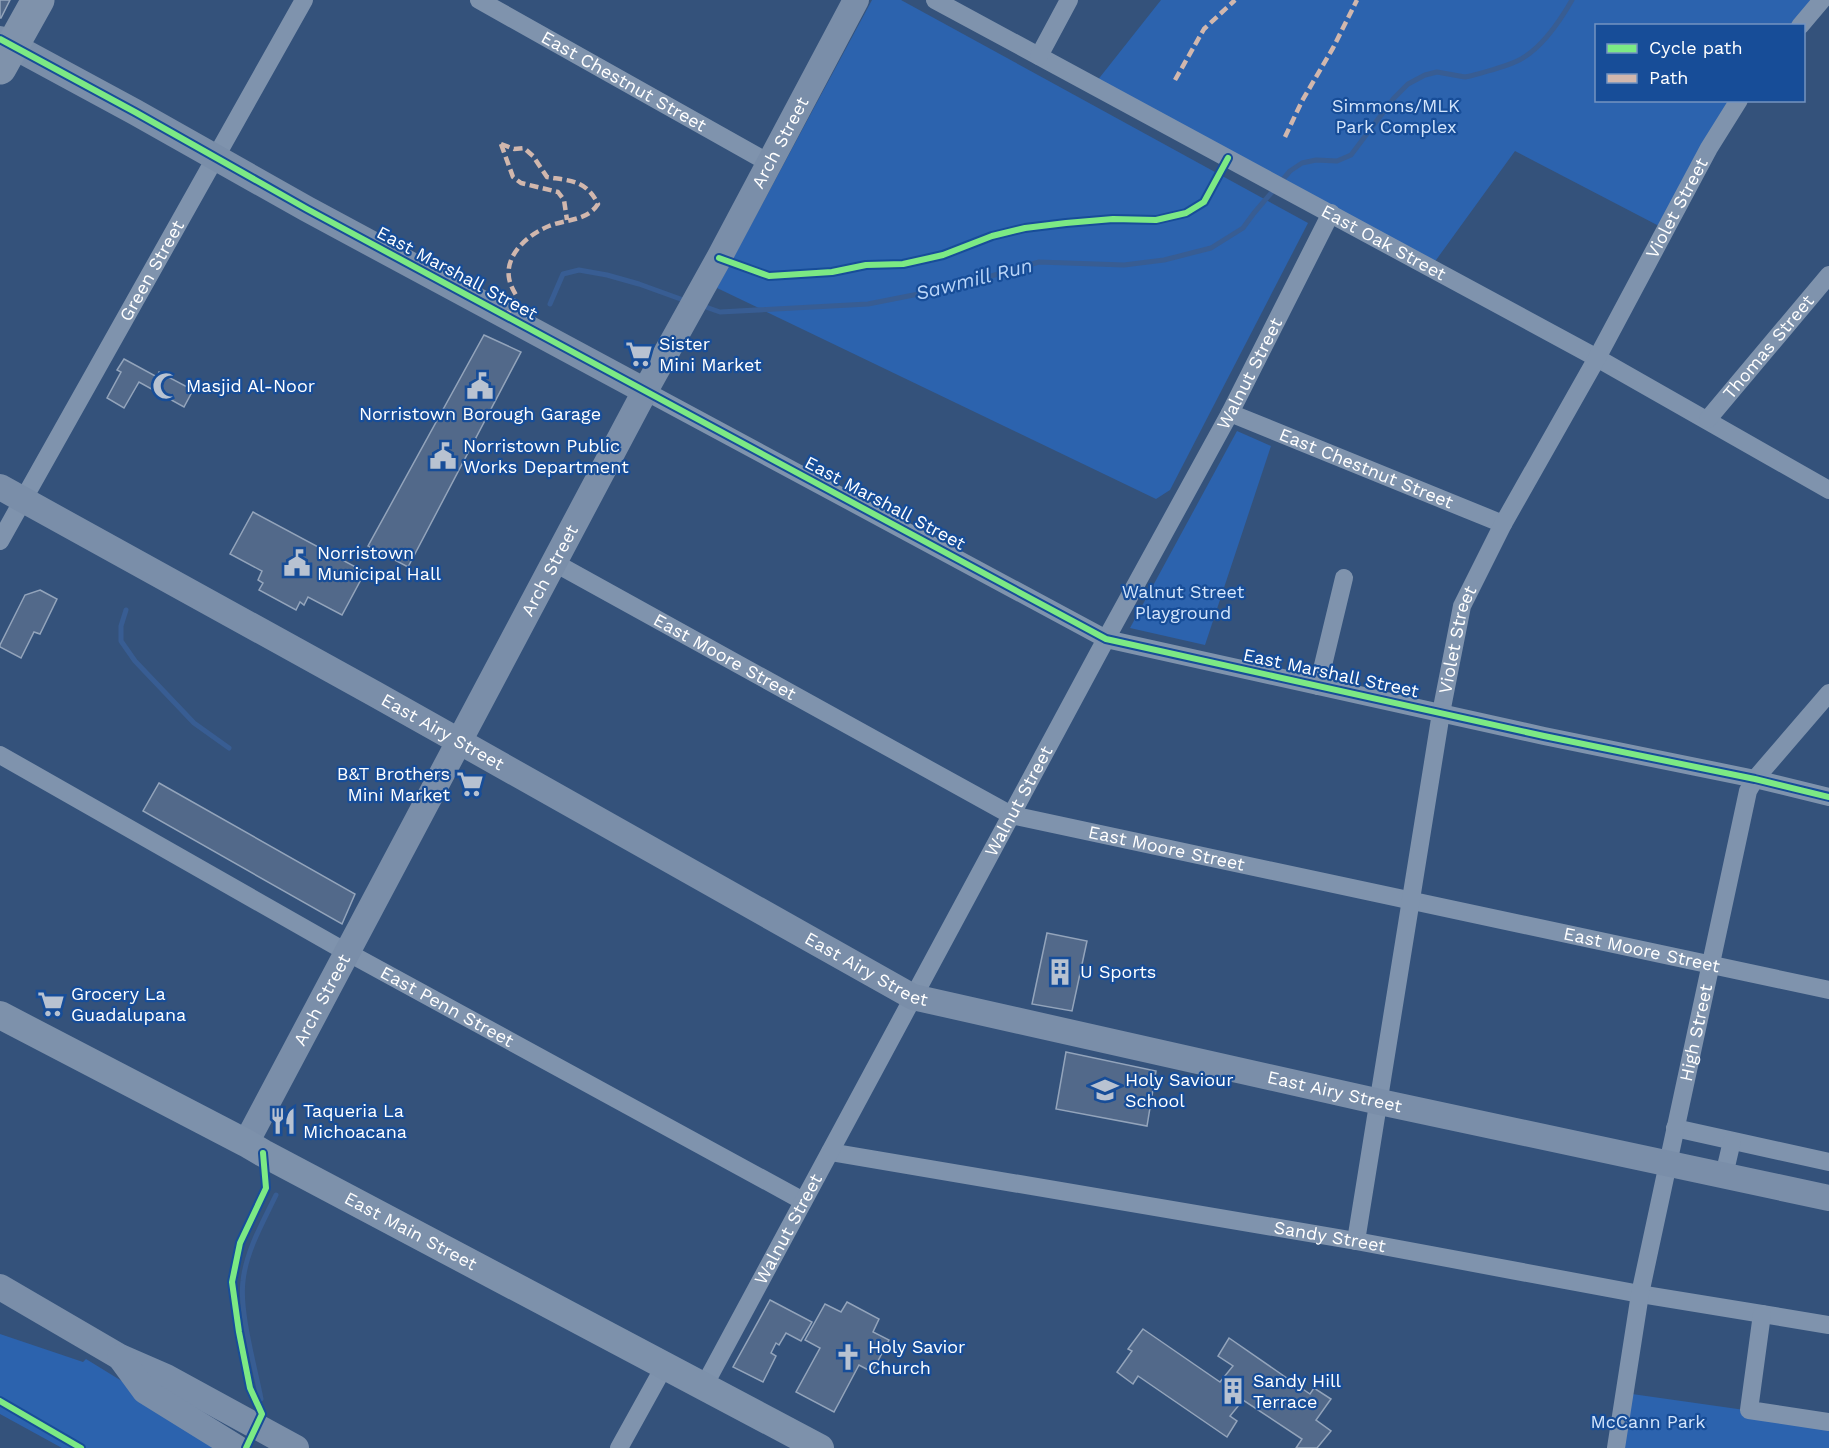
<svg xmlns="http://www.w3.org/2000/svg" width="1829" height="1448" font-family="'Work Sans',sans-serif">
<rect width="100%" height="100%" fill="#34527b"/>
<g fill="#2c63ae">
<polygon points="872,0 901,0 1308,223 1170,490 1156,499 717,288"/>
<polygon points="1161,0 1818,0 1800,25 1596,26 1596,100 1747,101 1659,226 1515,151 1431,267 1093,86"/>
<polygon points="1237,431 1271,446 1205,645 1130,628"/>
<polygon points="0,1334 83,1362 86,1359 125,1383 216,1448 62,1448 0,1414"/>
<polygon points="1625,1393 1829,1422 1829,1448 1616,1448"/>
</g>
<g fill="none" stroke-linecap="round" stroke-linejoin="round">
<g stroke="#385d93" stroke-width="5">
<polyline points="550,304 563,274 579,270 607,275 639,284 686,301"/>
<path d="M700,305L720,312L868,304L954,287L1039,262L1124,265L1164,260L1211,248L1243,228L1254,213L1290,171L1302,163L1316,160L1337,161L1351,155L1394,98L1408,84L1425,75L1437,72L1465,77L1470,76C1485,72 1501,68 1515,62C1539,52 1560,21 1572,0"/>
<polyline points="126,610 121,626 121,641 135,661 194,723 229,748"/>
<path d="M261,1399C255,1367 239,1312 243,1281C246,1251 263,1222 276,1195"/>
</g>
</g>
<g fill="#52698a" stroke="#93a4bb" stroke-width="1.5">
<polygon points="0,0 10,0 1,18 0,18"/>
<polygon points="484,335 521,352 408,567 368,546"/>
<polygon points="124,359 157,377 159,372 193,390 184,407 139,382 124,408 107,398 121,372 117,370"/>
<polygon points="253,512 365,572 342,615 308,597 304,605 300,602 296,610 259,590 263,583 258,580 262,571 230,554"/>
<polygon points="40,590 57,599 40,634 34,632 21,658 0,647 0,645 25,595"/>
<polygon points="159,783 355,894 342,924 143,811"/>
<polygon points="1047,933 1087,941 1072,1011 1032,1004"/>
<polygon points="1066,1052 1156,1071 1147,1126 1056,1109"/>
<polygon points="770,1300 812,1322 801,1341 786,1333 779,1345 776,1343 771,1353 776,1356 763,1382 733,1367"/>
<polygon points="847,1302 879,1319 873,1332 889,1340 872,1372 859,1365 834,1412 796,1392 820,1348 805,1340 825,1304 841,1312"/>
<polygon points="1143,1329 1220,1382 1233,1366 1218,1356 1229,1338 1310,1394 1314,1388 1331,1399 1316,1420 1331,1431 1317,1448 1296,1448 1302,1439 1243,1400 1230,1416 1237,1421 1227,1437 1138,1376 1133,1384 1117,1372 1132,1351 1128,1349"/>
</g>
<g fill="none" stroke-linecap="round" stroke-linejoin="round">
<g stroke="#7f93ad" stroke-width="18">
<path id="s1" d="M479,0L769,163"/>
<path id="s2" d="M935,0L1597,358L1829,490"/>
<polyline points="1800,26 1822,0"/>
<polyline points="1039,56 1069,0"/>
<polyline points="645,391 1106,639 1544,736 1755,779 1829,797"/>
<path id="s3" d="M1230,413L1503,524"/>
<path id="s4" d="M1708,419L1829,275"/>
<path id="s5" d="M0,541L304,0"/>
<path id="s6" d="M555,563L1011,815L1829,990"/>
<polyline points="1318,686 1344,578"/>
<path id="s7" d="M0,755L334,945L803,1201"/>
<polyline points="1675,1128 1829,1162"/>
<path id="s8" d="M830,1152L1356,1241L1640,1294L1829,1325"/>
<polyline points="1724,1175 1732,1141"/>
<path id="s9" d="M1356,1241L1441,713L1462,606L1503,524L1597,358L1709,148L1739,100"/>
<polyline points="1762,1314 1749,1410 1829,1422"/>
<path id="s10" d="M704,1386L1106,639L1230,413L1331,213"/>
<polyline points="619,1448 665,1365"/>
<path id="s11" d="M1616,1448L1640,1294L1748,791L1755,779L1829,693"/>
</g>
<g stroke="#7a8ea9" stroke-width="26">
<polyline points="0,39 135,112 307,209 645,391"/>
<path id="s12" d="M0,487L375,694L913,997L1380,1102L1829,1198"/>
<path id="s13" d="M246,1143L645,391L719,258L856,0"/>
<polyline points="0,1287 120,1357 166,1377 296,1448"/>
<polyline points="120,1357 145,1391 237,1448"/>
</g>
<path stroke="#7d91ab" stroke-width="28" id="s14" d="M0,1015L246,1143L263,1153L820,1448"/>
<polyline stroke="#7f92ab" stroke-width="33" points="0,68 38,0"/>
<g stroke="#d1b7ad" stroke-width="4.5" stroke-dasharray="9 4.5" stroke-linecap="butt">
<polyline points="1175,80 1204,29 1235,0"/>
<polyline points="1285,137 1302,101 1333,48 1357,0"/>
<path d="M501,144L514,149L524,148L533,156L547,177C571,181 586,180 598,204C587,221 567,219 549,226C529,234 505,254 509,278C510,284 513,290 516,295L507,317"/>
<polyline points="501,144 513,177 521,183 558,192 564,200 567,220"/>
</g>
<defs>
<g id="cycleway">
<polyline points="0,39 135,112 307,209 1106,639 1544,736 1755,779 1829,797"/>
<polyline points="719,258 769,276 832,272 866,265 903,264 943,255 992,236 1025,228 1066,223 1113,219 1156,220 1186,213 1204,202 1228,158"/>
<polyline points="0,1401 81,1448"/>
<polyline points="246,1448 262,1414 250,1388 239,1332 232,1282 240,1243 266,1188 263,1153"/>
</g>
</defs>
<use href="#cycleway" stroke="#174d98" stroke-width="10"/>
<use href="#cycleway" stroke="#7ce984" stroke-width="6"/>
</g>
<defs>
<symbol id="supermarket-bare" viewBox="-9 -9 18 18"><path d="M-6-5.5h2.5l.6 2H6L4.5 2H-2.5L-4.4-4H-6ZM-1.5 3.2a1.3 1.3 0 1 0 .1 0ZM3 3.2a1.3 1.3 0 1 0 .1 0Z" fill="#b8c2d1" stroke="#174d98" stroke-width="2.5" paint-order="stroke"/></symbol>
<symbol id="mosque-bare" viewBox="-9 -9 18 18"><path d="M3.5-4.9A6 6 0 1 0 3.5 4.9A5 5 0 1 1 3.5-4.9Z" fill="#b8c2d1" stroke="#174d98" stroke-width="2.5" paint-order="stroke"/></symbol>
<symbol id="civic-bare" viewBox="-9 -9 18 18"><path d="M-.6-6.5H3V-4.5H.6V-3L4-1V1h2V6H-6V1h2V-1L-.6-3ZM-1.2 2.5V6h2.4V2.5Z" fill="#b8c2d1" stroke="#174d98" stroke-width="2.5" paint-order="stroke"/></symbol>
<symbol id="building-bare" viewBox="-9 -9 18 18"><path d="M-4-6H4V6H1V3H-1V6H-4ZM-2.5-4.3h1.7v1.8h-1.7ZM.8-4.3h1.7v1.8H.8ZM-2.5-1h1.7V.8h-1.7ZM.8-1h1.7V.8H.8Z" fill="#b8c2d1" stroke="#174d98" stroke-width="2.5" paint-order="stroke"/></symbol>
<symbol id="school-bare" viewBox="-9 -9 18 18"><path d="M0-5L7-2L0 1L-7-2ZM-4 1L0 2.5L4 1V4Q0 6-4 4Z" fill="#b8c2d1" stroke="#174d98" stroke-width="2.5" paint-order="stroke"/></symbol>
<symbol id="restaurant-bare" viewBox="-9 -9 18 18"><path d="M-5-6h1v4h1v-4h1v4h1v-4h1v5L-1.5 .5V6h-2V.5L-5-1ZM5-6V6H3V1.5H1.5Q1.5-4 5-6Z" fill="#b8c2d1" stroke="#174d98" stroke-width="2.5" paint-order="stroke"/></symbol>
<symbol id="church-bare" viewBox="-9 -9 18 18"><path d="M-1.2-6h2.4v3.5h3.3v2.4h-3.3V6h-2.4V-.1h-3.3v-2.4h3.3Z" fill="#b8c2d1" stroke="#174d98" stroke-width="2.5" paint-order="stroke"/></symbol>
</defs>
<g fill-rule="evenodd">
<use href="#supermarket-bare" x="620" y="335" width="38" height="38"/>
<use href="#mosque-bare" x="147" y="367" width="38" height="38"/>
<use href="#civic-bare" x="461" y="367" width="38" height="38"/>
<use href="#civic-bare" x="424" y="437" width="38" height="38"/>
<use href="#civic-bare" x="278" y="544" width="38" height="38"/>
<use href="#supermarket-bare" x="451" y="765" width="38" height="38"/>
<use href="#building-bare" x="1041" y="953" width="38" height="38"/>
<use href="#supermarket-bare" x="32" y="985" width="38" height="38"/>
<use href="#school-bare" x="1086" y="1071" width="38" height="38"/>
<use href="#restaurant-bare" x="264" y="1102" width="38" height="38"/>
<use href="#church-bare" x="829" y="1338" width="38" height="38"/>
<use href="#building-bare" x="1214" y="1372" width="38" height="38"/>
</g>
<g text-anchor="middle" stroke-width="4.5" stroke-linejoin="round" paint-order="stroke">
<g font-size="18" fill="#fff" stroke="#174d98">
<text dy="6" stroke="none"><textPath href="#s1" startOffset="166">East Chestnut Street</textPath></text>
<text dy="6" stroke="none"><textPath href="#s13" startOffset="1134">Arch Street</textPath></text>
<text dy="6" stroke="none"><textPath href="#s9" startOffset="1096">Violet Street</textPath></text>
<text dy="6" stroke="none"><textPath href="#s2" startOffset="510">East Oak Street</textPath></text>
<text dy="6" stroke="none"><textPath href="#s5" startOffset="310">Green Street</textPath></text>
<text transform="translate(457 273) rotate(28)" y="6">East Marshall Street</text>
<text dy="6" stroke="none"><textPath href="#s4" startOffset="94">Thomas Street</textPath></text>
<text dy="6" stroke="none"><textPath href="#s10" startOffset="1150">Walnut Street</textPath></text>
<text dy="6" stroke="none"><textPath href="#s3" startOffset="147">East Chestnut Street</textPath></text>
<text transform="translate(885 503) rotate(28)" y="6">East Marshall Street</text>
<text dy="6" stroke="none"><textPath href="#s13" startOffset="648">Arch Street</textPath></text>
<text dy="6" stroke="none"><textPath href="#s9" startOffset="610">Violet Street</textPath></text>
<text dy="6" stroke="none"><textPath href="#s6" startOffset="194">East Moore Street</textPath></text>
<text transform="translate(1331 673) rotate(12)" y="6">East Marshall Street</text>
<text dy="6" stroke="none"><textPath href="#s12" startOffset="506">East Airy Street</textPath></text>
<text dy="6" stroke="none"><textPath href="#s10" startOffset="664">Walnut Street</textPath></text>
<text dy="6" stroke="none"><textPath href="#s6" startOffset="680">East Moore Street</textPath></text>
<text dy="6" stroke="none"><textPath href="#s6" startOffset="1166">East Moore Street</textPath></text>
<text dy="6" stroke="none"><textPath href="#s12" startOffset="992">East Airy Street</textPath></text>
<text dy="6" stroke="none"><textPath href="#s13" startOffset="162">Arch Street</textPath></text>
<text dy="6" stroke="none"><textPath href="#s7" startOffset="513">East Penn Street</textPath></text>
<text dy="6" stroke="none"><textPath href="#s11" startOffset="423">High Street</textPath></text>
<text dy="6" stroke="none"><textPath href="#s12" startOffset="1478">East Airy Street</textPath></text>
<text dy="6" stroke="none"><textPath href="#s10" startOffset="178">Walnut Street</textPath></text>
<text dy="6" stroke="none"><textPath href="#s14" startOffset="464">East Main Street</textPath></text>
<text dy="6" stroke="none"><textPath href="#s8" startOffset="507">Sandy Street</textPath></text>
</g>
<g font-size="18" fill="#d3e5fc" stroke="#174d98">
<text x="1396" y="112">Simmons/MLK<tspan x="1396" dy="21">Park Complex</tspan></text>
<text x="1183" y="598">Walnut Street<tspan x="1183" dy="21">Playground</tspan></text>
<text x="1648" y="1428">McCann Park</text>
</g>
<g font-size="18" fill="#fff" stroke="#174d98" text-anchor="start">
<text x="659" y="350">Sister<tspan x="659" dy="21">Mini Market</tspan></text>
<text x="186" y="392">Masjid Al-Noor</text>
<text x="480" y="420" text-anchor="middle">Norristown Borough Garage</text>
<text x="463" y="452">Norristown Public<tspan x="463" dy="21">Works Department</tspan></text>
<text x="317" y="559">Norristown<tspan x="317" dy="21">Municipal Hall</tspan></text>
<text x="450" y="780" text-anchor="end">B&amp;T Brothers<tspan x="450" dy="21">Mini Market</tspan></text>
<text x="1080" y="978">U Sports</text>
<text x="71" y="1000">Grocery La<tspan x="71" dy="21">Guadalupana</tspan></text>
<text x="1125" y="1086">Holy Saviour<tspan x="1125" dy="21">School</tspan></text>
<text x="303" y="1117">Taqueria La<tspan x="303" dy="21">Michoacana</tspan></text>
<text x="868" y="1353">Holy Savior<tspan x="868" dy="21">Church</tspan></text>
<text x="1253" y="1387">Sandy Hill<tspan x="1253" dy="21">Terrace</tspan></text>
</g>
<g font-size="20" font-style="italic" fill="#b8d4f8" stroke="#174d98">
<text transform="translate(974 279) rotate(-14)" y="7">Sawmill Run</text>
</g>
</g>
<rect x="1595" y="24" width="210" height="78" fill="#174d98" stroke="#7494c1" stroke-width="1.5"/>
<rect x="1607" y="44" width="30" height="9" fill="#7ce984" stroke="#7494c1" stroke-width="1.5"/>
<text x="1649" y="54" font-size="18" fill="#ffffff">Cycle path</text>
<rect x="1607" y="74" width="30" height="9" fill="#d1b7ad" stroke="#7494c1" stroke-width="1.5"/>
<text x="1649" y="84" font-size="18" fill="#ffffff">Path</text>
</svg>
